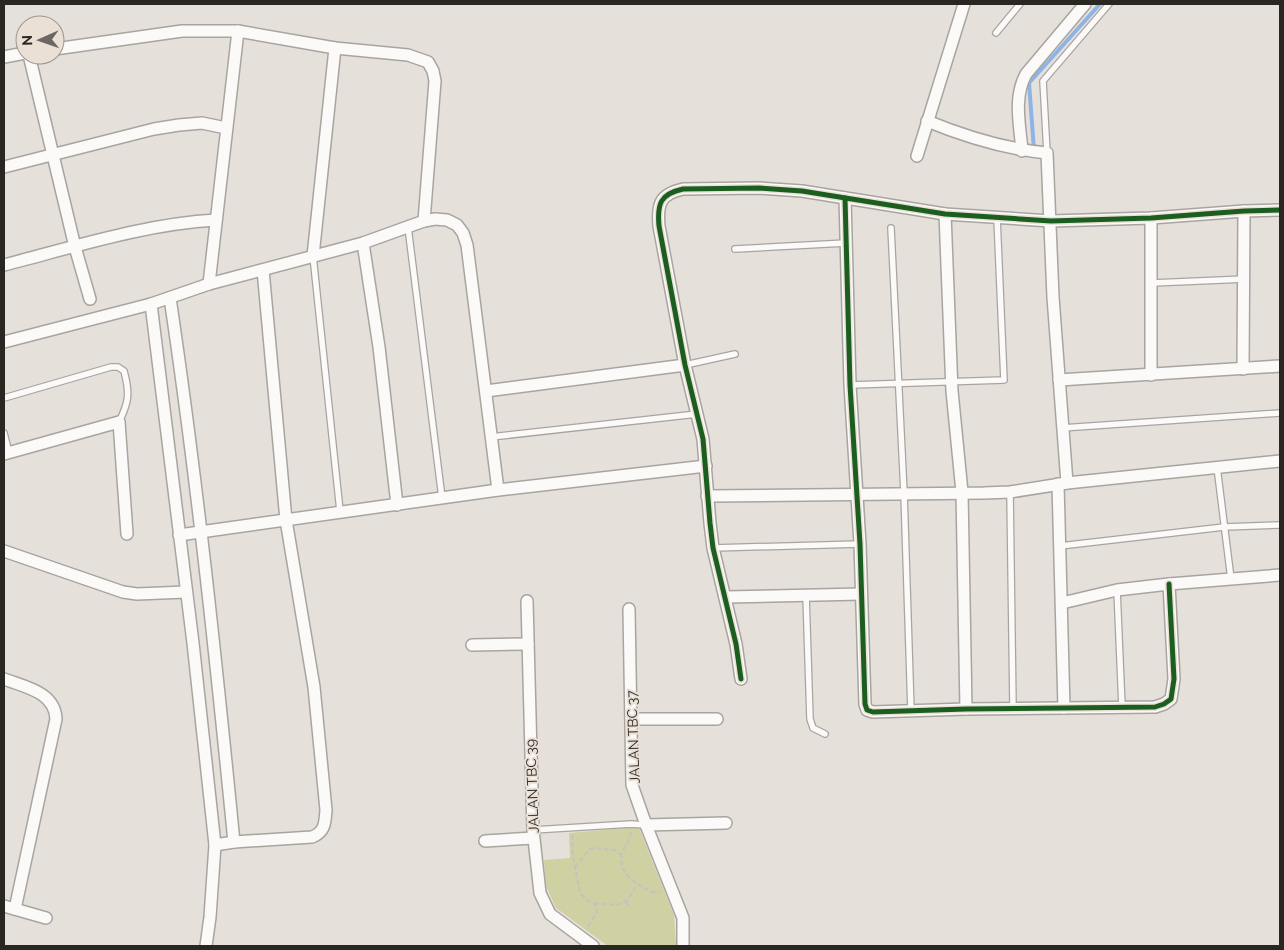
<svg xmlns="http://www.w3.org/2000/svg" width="1284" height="950" font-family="Raleway,sans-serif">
<rect width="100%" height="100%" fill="#e6e0da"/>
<polygon fill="#cfd1a2" points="637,827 639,828 674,915 676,946 608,946 556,908 546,886 544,860 570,858 569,833"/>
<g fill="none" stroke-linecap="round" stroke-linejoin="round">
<polyline stroke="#8eb4e6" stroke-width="4" points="1034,150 1029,83 1100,4"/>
<defs>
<g id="lane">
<polyline points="996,33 1020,4"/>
<polyline points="1047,153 1043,81 1109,4"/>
<polyline points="408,227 442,498"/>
<polyline points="891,228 904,493 911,711"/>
<polyline points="735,249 846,243"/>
<polyline points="313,256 340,511"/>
<polyline points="1152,283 1245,279"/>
<polyline points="685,365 735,354"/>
<polyline points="850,385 1004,380 997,218"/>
<path d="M4,398L111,367H118L124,371C130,393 129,402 119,422"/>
<polyline points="1062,428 1280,413"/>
<polyline points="4,433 9,453"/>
<polyline points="491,437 697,414"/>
<polyline points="1217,467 1231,579"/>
<polyline points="1010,492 1013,708"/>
<polyline points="1060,546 1224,527 1280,525"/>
<polyline points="713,548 860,544"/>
<polyline points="1117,590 1122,707"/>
<polyline points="806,595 810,719 813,728 825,734"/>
<polyline points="533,830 631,824 645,825"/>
</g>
<g id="street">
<polyline points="55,49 182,31 238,31 335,48 408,55 428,62 433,71 435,81 424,221"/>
<polyline points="29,55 75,247 90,299"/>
<polyline points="4,57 25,53"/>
<path d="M927,121C966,137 1005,149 1047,153L1053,297L1067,483"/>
<path d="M1022,151C1020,125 1013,98 1026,74L1085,4"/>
<polyline points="917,156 964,4"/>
<polyline points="4,167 154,129 179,125 202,123 226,128"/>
<polyline points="845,198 850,385 860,544 865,704 867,710 873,712 966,709 1155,707 1164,704 1171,699 1174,679 1169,584"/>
<polyline points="945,214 952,391 962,492 966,709"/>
<polyline points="1151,218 1151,375"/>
<polyline points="363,243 379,347 397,505"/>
<polyline points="313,256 335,48"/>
<path d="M4,265C74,247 144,224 216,220"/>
<polyline points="209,284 238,31"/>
<path d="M170,298C197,479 216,660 234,842"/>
<polyline points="151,304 193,643 215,845 210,917 206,946"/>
<polyline points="4,342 151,304 209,284 363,243 424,221 435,219 447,220 457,225 463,233 467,245 498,490"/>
<polyline points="1243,369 1244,211"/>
<polyline points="1059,380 1280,366"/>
<polyline points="486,391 685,365"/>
<polyline points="4,454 119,422 127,534"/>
<polyline points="1058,484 1064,708"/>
<polyline points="707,496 984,493 1010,492 1067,483 1280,461"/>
<polyline points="179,535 498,490 706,466"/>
<polyline points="4,551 123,592 137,594 186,592"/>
<polyline points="725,597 861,594"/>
<polyline points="527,601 533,830 540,893 550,914 593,946"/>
<polyline points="1062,603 1117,590 1169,584 1280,575"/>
<polyline points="629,609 632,785 646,825 683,918 683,946"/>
<polyline points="472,645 528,644"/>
<path d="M4,679C25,687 55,692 56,719L15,909"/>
<path d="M741,679L736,644L713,548L710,523L703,439L685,365L659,226C657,204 660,194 683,189L759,188L802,191L945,214L1051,221L1151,218L1244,211L1280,210"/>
<polyline points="632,719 717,719"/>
<polyline points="646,825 726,823"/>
<polyline points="485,841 533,838"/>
<path d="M215,845L234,842L312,837C325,832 325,823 326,810L314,687L286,520L263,270"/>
<polyline points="4,906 46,918"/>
</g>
</defs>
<use href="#lane" stroke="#a8a4a0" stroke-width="8"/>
<use href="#street" stroke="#a8a4a0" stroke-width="14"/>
<g stroke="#c5c2bf" stroke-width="2" stroke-dasharray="5 2.5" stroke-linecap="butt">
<path d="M631,832C630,840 624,846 622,854C618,869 630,880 641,886C648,890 653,894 660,892"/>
<path d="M572,835L573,857L580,892C590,910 609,897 587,928"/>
<polyline points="575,867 590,849 595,848 615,850 621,855"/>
<polyline points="626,902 630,909"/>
<path d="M594,903C620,905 624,909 637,884"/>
</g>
<use href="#lane" stroke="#fbfaf9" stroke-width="5.5"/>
<use href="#street" stroke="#fbfaf9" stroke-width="11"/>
<defs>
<g id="cycleway">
<polyline points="845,198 850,385 860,544 865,704 867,710 873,712 966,709 1155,707 1164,704 1171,699 1174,679 1169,584"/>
<path d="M741,679L736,644L713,548L710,523L703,439L685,365L659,226C657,204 660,194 683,189L759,188L802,191L945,214L1051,221L1151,218L1244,211L1280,210"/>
</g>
</defs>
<use href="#cycleway" stroke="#eae0d6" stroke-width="8"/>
<use href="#cycleway" stroke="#1b5e20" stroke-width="5"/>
</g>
<g text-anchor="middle" stroke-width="4" stroke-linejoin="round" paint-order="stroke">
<g font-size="14" fill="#2a2622" stroke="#eae0d6">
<text transform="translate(633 737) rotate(-92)" y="5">JALAN TBC 37</text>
<text transform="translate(532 786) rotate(-92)" y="5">JALAN TBC 39</text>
</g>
</g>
<rect width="1284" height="950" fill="none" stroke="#2a2622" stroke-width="10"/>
<g transform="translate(40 40) rotate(268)"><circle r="24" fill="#eae0d6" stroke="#9d968e"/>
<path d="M0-4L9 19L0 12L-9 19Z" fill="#6c6762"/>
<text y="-8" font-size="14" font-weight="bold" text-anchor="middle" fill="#2a2622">N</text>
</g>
</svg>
